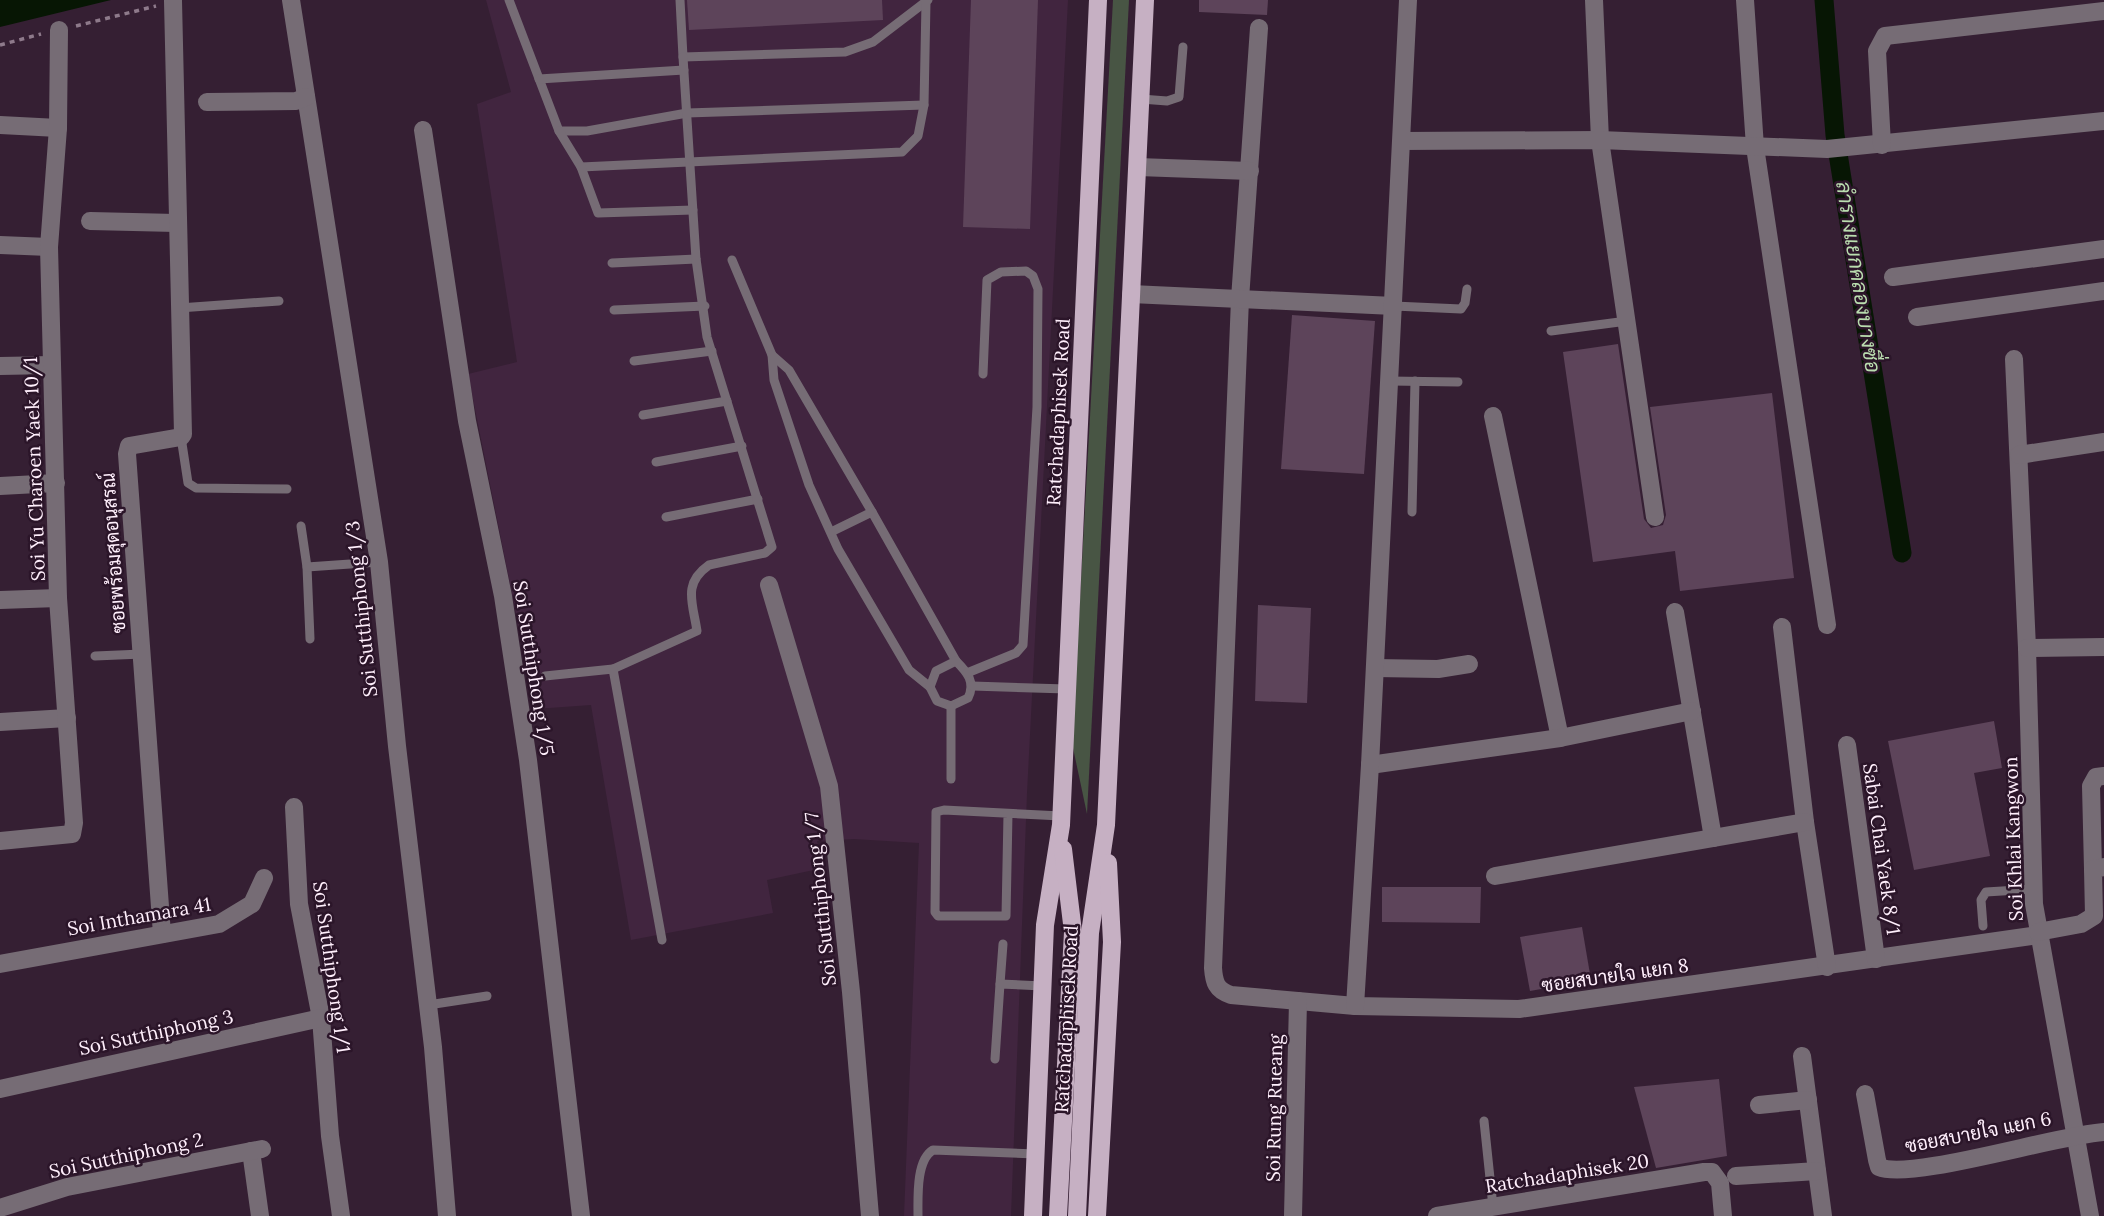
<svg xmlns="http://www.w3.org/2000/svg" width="2104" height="1216" font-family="Lora,Sarabun,serif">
<rect width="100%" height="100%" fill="#351f33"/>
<polygon fill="#41253f" points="486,0 1068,0 1027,793 1011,1216 904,1216 919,843 854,839 817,841 823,868 767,880 773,913 631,940 591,705 535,709 468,374 517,362 477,104 511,92"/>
<polygon fill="#485544" points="1113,0 1129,0 1087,814 1072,743"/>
<polygon fill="#071604" points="0,0 111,0 0,27"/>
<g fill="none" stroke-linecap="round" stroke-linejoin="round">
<polyline stroke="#071604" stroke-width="19" points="1824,0 1835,135 1902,553"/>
</g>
<g fill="#5d445a">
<polygon points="687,0 882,0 883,20 689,30"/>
<polygon points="971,0 1038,0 1030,229 963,227"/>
<polygon points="1199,0 1268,0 1267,15 1199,12"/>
<polygon points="1292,315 1375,321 1364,474 1281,469"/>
<polygon points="1618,344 1644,519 1651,528 1663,525 1666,515 1650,407 1772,393 1794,578 1680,591 1675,551 1593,562 1563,352"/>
<polygon points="1258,605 1311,608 1307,703 1255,701"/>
<polygon points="1994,721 2002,768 1974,773 1990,856 1914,870 1888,741"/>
<polygon points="1382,887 1481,887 1480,923 1382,922"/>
<polygon points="1582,927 1591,980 1530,991 1520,937"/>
<polygon points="1719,1079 1727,1156 1656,1168 1634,1087"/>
</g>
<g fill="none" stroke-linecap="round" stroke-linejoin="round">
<g stroke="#8e7a8b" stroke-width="3.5" stroke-dasharray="5 5" stroke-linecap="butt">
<polyline points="76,26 156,6"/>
<polyline points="0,45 41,34"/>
</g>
<g stroke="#766c75" stroke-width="9">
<polyline points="509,0 559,131 587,131 687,113 924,105"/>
<polyline points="680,0 683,57 845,52 873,42 928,0"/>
<polyline points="539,79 684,70"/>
<polyline points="1141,99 1167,101 1179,97 1183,47"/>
<polyline points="559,131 581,167 902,152 918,136 924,105 926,2"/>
<polyline points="581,167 598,213 693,210"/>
<polyline points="732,260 772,355 774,380 809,485 838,549 909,670 930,687"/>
<polyline points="612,263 696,259"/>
<polyline points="1394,306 1461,309 1465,303 1467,289"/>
<polyline points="179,308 279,301"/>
<polyline points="614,310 705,306"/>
<polyline points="1551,331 1627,321"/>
<polyline points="772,355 789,370 872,512"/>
<polyline points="634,361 712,351"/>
<polyline points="1390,381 1458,382"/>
<polyline points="643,415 727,401"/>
<polyline points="181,437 188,483 196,488 287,489"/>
<polyline points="656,462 742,446"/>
<polyline points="1412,512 1415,381"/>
<polyline points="666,517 758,499"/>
<polyline points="301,526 307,567 310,639"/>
<polyline points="831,532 872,512 956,661"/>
<polyline points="307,567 379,562"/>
<polyline points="95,656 142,654"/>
<path d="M956,661C967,672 976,682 968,698L951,706L937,701L930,687L936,671Z"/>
<path d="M613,669L697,631C693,603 682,584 709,565L765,553L772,547L707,337L696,259L683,57"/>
<polyline points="967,673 1016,653 1023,645 1037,407 1038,289 1033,276 1026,271 1001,272 987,280 983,374"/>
<polyline points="545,676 613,669 662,940"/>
<polyline points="972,686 1067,689"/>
<polyline points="951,706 951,779"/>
<polyline points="1008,814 1006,916 938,916 935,912 936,812 944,810 1061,816"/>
<polyline points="1983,926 1981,900 1986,892 2034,889"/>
<polyline points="1000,984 1003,944"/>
<polyline points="428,1005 487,996"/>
<polyline points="995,1059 1000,984 1043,986"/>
<polyline points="1484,1121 1493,1207"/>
<path d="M918,1216C918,1197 916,1160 933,1150L1036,1154"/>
</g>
<g stroke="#766c75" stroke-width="18">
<polyline points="291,0 379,562 397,746 433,1047 447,1216"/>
<polyline points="1594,0 1600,140 1655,517"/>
<polyline points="1745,0 1755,147 1827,625"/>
<path d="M1259,28L1240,299L1213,968C1214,982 1216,990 1231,995L1355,1006L1519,1009L2038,935"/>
<polyline points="207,102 296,101 306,97"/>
<polyline points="0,125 58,128"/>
<polyline points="423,130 467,421 503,596 528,760 581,1216"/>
<polyline points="1402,141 1600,140 1827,149 2104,121"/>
<polyline points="1882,145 1877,51 1885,36 2104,11"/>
<polyline points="1138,167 1250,171"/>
<polyline points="90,221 176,223"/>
<polyline points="0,245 49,247"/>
<polyline points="1893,277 2104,249"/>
<polyline points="1131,294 1394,306"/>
<polyline points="1917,317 2104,291"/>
<polyline points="2014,359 2027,648 2034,904 2090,1216"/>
<polyline points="0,366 52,365"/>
<polyline points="1493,416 1560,738"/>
<polyline points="2019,455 2104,442"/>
<polyline points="0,486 56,483"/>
<polyline points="769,585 829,786 851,992 870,1216"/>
<polyline points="0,600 58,598"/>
<polyline points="1675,612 1713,838"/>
<polyline points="1782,627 1805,822 1827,967"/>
<polyline points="2027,648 2104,647"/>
<polyline points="1375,668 1438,669 1469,664"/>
<polyline points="0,722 67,718"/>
<polyline points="1847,745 1876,959"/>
<polyline points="1370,765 1560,738 1692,711"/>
<polyline points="294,807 299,904 321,1018 330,1136 341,1216"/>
<polyline points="0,841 72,834 74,823 58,598 49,247 58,128 59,30"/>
<polyline points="2093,869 2091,786 2096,777 2104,776"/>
<polyline points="1495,876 1805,822"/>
<polyline points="2038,932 2081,924 2094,916 2093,869 2104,867"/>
<polyline points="162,934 127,454 129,446 181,437 183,434 173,1"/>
<polyline points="0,964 219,924 252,904 264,878"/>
<polyline points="1355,1006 1370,765 1408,0"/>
<polyline points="1802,1056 1823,1216"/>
<polyline points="0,1089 321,1018"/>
<path d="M1865,1094L1877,1160L1879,1167C1910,1181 2057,1135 2104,1132"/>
<polyline points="1759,1105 1808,1100"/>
<polyline points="251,1151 260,1216"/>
<polyline points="1736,1176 1817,1171"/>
<polyline points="0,1208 67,1187 262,1149"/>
<polyline points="1293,1216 1298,1001"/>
<polyline points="1437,1216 1704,1172 1712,1172 1720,1183 1723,1216"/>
</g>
<g stroke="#c6b0c3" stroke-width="18">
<polyline points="1033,1216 1045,925 1061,825 1098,0"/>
<polyline points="1058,1216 1073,932 1063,849"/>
<polyline points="1077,1216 1090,933 1106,825 1145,0"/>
<polyline points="1097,1216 1112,942 1108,863"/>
</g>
</g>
<g text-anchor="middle" stroke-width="5" stroke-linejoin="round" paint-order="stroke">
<g font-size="19" fill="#ffeffc" stroke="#2b1529">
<text transform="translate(1058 412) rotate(-87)" y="7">Ratchadaphisek Road</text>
<text transform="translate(34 469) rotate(-92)" y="7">Soi Yu Charoen Yaek 10/1</text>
<text transform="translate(113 553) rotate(-94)" y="7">ซอยพร้อมสุดอนุสรณ์</text>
<text transform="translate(361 609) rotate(-96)" y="7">Soi Sutthiphong 1/3</text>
<text transform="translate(534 668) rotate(81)" y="7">Soi Sutthiphong 1/5</text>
<text transform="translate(2013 839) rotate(-92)" y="7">Soi Khlai Kangwon</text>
<text transform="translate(1882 849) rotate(82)" y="7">Sabai Chai Yaek 8/1</text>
<text transform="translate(820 899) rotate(-96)" y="7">Soi Sutthiphong 1/7</text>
<text transform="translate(139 916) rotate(-10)" y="7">Soi Inthamara 41</text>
<text transform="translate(332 967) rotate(82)" y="7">Soi Sutthiphong 1/1</text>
<text transform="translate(1615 975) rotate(-8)" y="7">ซอยสบายใจ แยก 8</text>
<text transform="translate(1066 1019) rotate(-87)" y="7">Ratchadaphisek Road</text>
<text transform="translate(156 1032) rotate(-12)" y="7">Soi Sutthiphong 3</text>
<text transform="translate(1274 1108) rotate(-89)" y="7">Soi Rung Rueang</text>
<text transform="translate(1978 1132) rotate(-11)" y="7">ซอยสบายใจ แยก 6</text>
<text transform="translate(126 1155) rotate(-12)" y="7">Soi Sutthiphong 2</text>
<text transform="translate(1567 1173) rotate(-9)" y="7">Ratchadaphisek 20</text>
</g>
<g font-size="21" font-style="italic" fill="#baddaf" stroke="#2b1529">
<text transform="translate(1858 277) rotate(81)" y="7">ลำรางแยกคลองบางซื่อ</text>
</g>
</g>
</svg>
